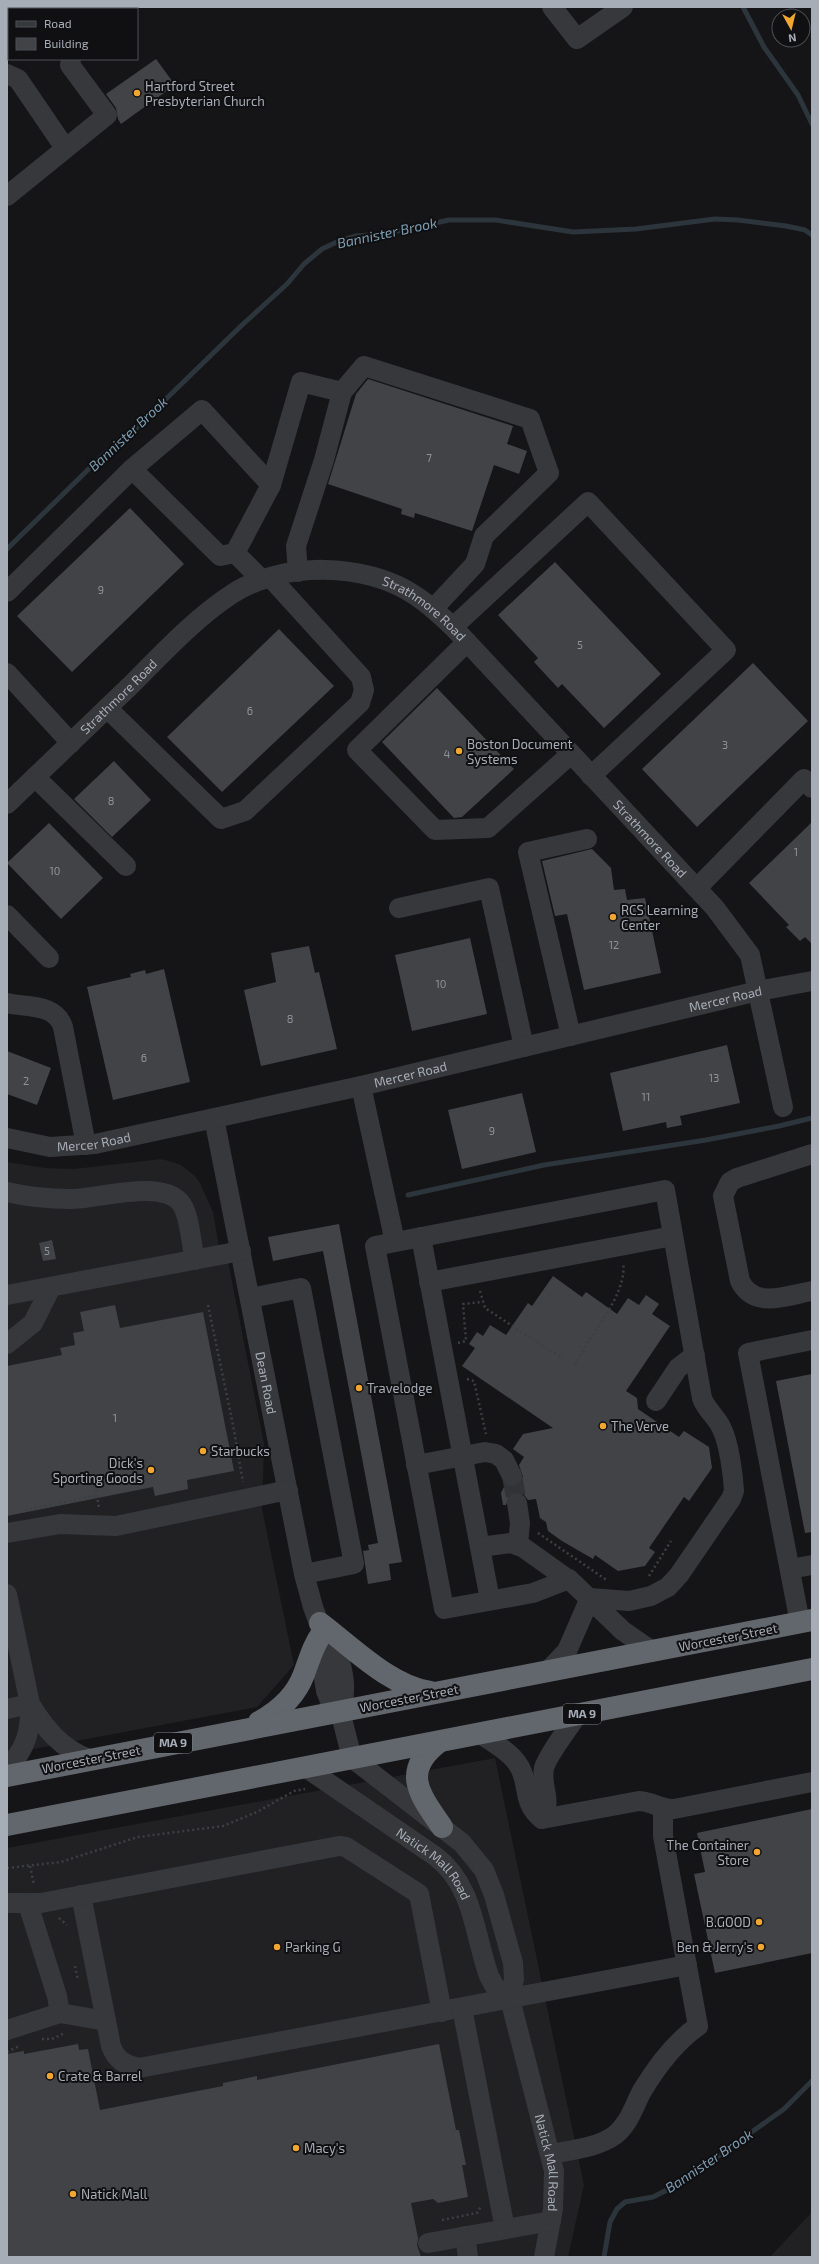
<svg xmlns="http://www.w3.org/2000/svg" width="819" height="2264" font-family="'Exo 2',sans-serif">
<rect width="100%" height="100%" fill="#151517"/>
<g fill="#212124">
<polygon points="162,1159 181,1165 195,1176 200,1183 213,1212 219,1247 225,1246 264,1444 262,1509 294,1665 257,1707 7,1754 7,1162 45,1168 74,1169"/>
<polygon points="495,1758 584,2185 568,2257 7,2257 7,1848"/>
<polygon points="812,2212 812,2257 770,2257"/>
</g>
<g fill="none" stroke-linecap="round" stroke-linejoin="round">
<g stroke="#2b353b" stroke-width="5">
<polyline points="743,7 764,47 798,95 812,124"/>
<polyline points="7,549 103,455 131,433 241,326 287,284 304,264 322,249 339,241 356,236 383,234 449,220 496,220 573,232 636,229 715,219 738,220 786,226 805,230 812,235"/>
<polyline points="408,1195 544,1165 706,1140 779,1126 812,1118"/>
<polyline points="604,2257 610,2222 617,2209 625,2202 653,2197 679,2184 784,2109 812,2081"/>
</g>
</g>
<g fill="#414347">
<polygon points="156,59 175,85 121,124 118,119 116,108 106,94"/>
<polygon points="368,379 513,426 507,444 527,451 519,474 494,465 472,531 415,513 414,518 401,514 402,509 328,484 356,394"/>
<polygon points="130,508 184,564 72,672 17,616"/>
<polygon points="555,562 661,674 604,728 562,684 558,688 534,662 538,658 498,615"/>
<polygon points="279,629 334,686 222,792 167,737"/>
<polygon points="753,663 808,721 697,827 642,769"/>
<polygon points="437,688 514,769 462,817 454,818 382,742"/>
<polygon points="114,761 151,800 112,837 74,799"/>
<polygon points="812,822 812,944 805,937 800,941 786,927 789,925 749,883"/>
<polygon points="49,823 103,878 61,919 7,863"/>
<polygon points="592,849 611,868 614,890 625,889 627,900 645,898 661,973 584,990 567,914 555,916 542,861"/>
<polygon points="470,938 487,1014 412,1031 395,955"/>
<polygon points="309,946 315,973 319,972 337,1049 261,1066 244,990 276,982 271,953"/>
<polygon points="164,969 190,1082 113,1100 87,987 131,977 130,974 145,970 146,974"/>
<polygon points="727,1045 740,1103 680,1116 682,1125 667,1128 666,1122 623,1131 610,1073"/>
<polygon points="7,1051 51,1068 37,1105 7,1094"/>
<polygon points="522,1093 536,1152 462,1169 448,1110"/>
<polygon points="339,1224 402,1562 389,1564 391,1580 368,1584 363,1551 369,1550 368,1545 378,1543 323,1251 273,1261 268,1237"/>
<polygon points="52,1240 56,1259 43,1261 39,1243"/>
<polygon points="553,1276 582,1297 586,1292 617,1314 628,1298 639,1305 646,1295 659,1304 652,1314 670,1326 626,1391 637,1398 638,1409 679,1437 684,1431 709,1447 712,1468 689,1501 684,1497 649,1548 655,1552 645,1566 618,1571 595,1555 593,1559 562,1541 548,1531 546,1522 540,1518 536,1499 528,1500 522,1492 515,1492 510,1494 506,1505 503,1505 501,1493 505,1485 517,1486 523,1477 519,1465 524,1457 513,1449 523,1434 553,1428 462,1366 475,1348 469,1344 477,1332 483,1336 490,1325 506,1335 528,1303 532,1306"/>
<polygon points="115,1305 120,1328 203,1312 234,1471 187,1480 188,1489 155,1496 153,1487 7,1516 7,1366 62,1355 60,1348 75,1345 73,1333 84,1331 80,1312"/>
<polygon points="812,1374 812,1532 805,1533 776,1381"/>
<polygon points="812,1809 812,1953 715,1973 694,1874 705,1872 697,1833"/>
<polygon points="78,2044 79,2050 88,2049 100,2110 223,2086 223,2083 257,2076 257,2080 439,2044 456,2130 459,2130 466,2165 462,2165 468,2197 438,2203 433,2199 411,2203 418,2238 417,2245 421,2257 7,2257 7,2054 24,2051 24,2054"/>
</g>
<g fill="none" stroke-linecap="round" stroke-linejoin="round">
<polyline stroke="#323337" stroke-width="20" stroke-dasharray="20 10" stroke-linecap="butt" points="512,1476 517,1503"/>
<g stroke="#3c3f43" stroke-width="2.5" stroke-dasharray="2 3" stroke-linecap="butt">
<polyline points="480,1291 485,1308 563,1359"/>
<polyline points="208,1305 233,1425 243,1482"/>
<polyline points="458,1343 466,1341 463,1304 483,1302"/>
<path d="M575,1365C588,1336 628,1295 623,1263"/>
<polyline points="467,1379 474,1381 486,1434"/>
<polyline points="96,1490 99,1508"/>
<polyline points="25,1510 97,1495"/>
<polyline points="538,1533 608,1581"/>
<polyline points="649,1576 671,1541"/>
<polyline points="30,1866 34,1885"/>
<polyline points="7,1868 61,1862 138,1837 223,1826 257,1812 294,1791 305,1789"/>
<polyline points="59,1918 67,1925"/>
<polyline points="75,1966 78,1980"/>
<polyline points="42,2039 52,2039 65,2033"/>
<polyline points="7,2052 19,2046"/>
<polyline points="442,2220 477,2213 481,2206"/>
</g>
<g stroke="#36383c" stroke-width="20">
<polyline points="70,7 71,9"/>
<polyline points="552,7 577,39 623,7"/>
<polyline points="7,74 18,79 65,148"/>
<polyline points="7,196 107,115 70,65 71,59"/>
<polyline points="342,392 364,366 530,419 549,473 484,536 475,564 433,609"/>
<polyline points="271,485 301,382 342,392 324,460 296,546 298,572"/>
<polyline points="235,553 271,485 202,410 132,469 220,556 235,553 262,580"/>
<polyline points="7,592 132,469"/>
<polyline points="453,627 588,502 726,650 591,776"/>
<polyline points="467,642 357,750 435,830 488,828 571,754"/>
<polyline points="7,673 71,743"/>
<polyline points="107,708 221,819 245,811 360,703 364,690 361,677 271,578"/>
<polyline points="35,777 126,866"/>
<path id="s1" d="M7,804C48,765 89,725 131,685C163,653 194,619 232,594C283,561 365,562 416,596C430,605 441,616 453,627L715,908L750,955L783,1107"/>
<polyline points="697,888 804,779 812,788"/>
<polyline points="399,908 489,888 524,1047"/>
<polyline points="7,915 49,958"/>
<path d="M7,1003C27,1008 55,1003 63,1027L86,1145"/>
<polyline points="571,1036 528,852 587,839"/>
<polyline points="361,1086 395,1242"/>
<path id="s2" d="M214,1118L304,1574L313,1607L327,1645L337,1650C343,1671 348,1690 340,1711"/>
<path id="s3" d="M7,1138L50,1147L95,1144L361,1086L758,991L812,981"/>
<path d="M812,1154L737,1178L730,1182L723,1196L740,1281C754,1310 788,1295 812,1291"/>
<path d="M7,1192C28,1197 49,1199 70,1199C98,1199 160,1179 180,1202C190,1213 191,1245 195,1260"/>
<polyline points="421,1237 490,1600"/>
<polyline points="429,1282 673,1236"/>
<polyline points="7,1295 241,1251"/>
<polyline points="250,1298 301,1288 354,1564 304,1574"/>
<polyline points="7,1344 33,1323 51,1287"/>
<polyline points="656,1401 678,1368 695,1355"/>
<polyline points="416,1465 485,1452 496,1454 504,1460 512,1476"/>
<polyline points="517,1503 520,1523 518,1545"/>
<polyline points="7,1533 60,1524 116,1526 288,1490"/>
<polyline points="480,1547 511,1543 524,1548 573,1583 623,1631 652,1651"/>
<polyline points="790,1569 812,1565"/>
<path d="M569,1579L533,1593L444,1609L375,1246L665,1190L702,1398C706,1410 716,1416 721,1427C729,1442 733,1474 734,1491L731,1499L679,1575L668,1587L651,1596L629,1601L590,1598"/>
<path d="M7,1594L30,1704C31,1732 26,1748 7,1769"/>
<polyline points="800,1623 748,1353 812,1340"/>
<path id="s4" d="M327,1645L320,1652L326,1691L330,1701L340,1711L352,1758L462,1843L484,1870L494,1895L513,1963L514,1979L510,1999L554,2171L553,2209L544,2257"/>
<polyline points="548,1671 567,1651 590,1598"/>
<path d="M30,1704C45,1729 62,1749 89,1759"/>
<polyline points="7,1709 30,1704"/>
<path d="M480,1734C492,1742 509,1751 517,1763C531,1781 520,1802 542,1819L639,1801C651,1801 661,1810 674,1809L812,1782"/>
<path id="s5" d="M305,1767L435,1856C474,1885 474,1934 489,1976L495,1987L510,1999"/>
<path d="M542,1819C553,1799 540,1787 544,1768C548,1754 569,1728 577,1715"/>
<path d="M81,1895L111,2046C116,2060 125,2065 139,2068L687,1965"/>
<polyline points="7,1903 41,1903 339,1846 346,1847 419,1894 442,2012"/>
<polyline points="28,1904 57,1996 60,2013"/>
<polyline points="462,2008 505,2229"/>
<polyline points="7,2030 60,2013 106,2021"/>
<path d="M550,2154C572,2150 597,2148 615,2135C629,2124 634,2106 642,2091C657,2066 674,2043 698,2026L663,1836V1809"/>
<polyline points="465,2236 468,2257"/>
<polyline points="428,2243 551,2221"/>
</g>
<g stroke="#62666d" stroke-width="22">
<path d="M320,1623C352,1647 390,1686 430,1692"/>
<path d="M259,1722C279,1711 296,1696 304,1674C310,1658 313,1645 323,1632"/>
<path d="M439,1742C401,1771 419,1794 442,1827"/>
<polyline points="7,1776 812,1620"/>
<polyline points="7,1825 812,1669"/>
</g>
</g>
<g fill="#f2a632" stroke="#101012" stroke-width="1.5">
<circle cx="137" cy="93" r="4"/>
<circle cx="459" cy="751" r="4"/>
<circle cx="613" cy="917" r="4"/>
<circle cx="359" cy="1388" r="4"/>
<circle cx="603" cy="1426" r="4"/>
<circle cx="203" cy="1451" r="4"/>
<circle cx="151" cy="1470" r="4"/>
<circle cx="757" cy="1852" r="4"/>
<circle cx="759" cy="1922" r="4"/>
<circle cx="277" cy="1947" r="4"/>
<circle cx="761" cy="1947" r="4"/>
<circle cx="50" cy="2076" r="4"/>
<circle cx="296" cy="2148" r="4"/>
<circle cx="73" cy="2194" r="4"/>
</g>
<g text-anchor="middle" stroke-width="4" stroke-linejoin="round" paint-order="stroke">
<g font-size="11" fill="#8e929b">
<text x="429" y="462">7</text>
<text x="101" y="594">9</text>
<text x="580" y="649">5</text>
<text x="250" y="715">6</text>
<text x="725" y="749">3</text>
<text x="447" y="758">4</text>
<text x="111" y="805">8</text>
<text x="796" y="856">1</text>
<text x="55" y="875">10</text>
<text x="614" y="949">12</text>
<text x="441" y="988">10</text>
<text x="290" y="1023">8</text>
<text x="144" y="1062">6</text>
<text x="714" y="1082">13</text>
<text x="26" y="1085">2</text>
<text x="646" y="1101">11</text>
<text x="492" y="1135">9</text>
<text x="47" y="1255">5</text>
<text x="115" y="1422">1</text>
</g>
<g fill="#101012" stroke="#7a7e86" stroke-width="1">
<rect x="563" y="1704" width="38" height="20" rx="3"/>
<rect x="154" y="1733" width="38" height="20" rx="3"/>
</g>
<g font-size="12" font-weight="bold" fill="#a7adb7">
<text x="582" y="1718">MA 9</text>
<text x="173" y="1747">MA 9</text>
</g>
<g font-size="13" fill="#a7adb7" stroke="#101012" text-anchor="start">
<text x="145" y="91">Hartford Street<tspan x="145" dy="15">Presbyterian Church</tspan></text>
<text x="467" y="749">Boston Document<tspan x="467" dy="15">Systems</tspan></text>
<text x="621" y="915">RCS Learning<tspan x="621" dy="15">Center</tspan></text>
<text x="367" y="1393">Travelodge</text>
<text x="611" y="1431">The Verve</text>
<text x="211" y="1456">Starbucks</text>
<text x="143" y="1468" text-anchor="end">Dick's<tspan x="143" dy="15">Sporting Goods</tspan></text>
<text x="749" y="1850" text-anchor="end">The Container<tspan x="749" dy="15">Store</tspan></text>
<text x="751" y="1927" text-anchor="end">B.GOOD</text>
<text x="285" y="1952">Parking G</text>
<text x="753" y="1952" text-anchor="end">Ben &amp; Jerry's</text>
<text x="58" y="2081">Crate &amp; Barrel</text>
<text x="304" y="2153">Macy's</text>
<text x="81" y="2199">Natick Mall</text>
</g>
<g font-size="13" fill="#a7adb7" stroke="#101012">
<text dy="5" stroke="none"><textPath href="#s1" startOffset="515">Strathmore Road</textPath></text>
<text dy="5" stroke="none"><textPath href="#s1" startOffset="155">Strathmore Road</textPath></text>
<text dy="5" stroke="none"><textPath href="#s1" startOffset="839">Strathmore Road</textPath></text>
<text dy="5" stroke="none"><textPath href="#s3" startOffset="736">Mercer Road</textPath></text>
<text dy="5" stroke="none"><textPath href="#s3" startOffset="412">Mercer Road</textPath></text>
<text dy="5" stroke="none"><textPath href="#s3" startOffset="88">Mercer Road</textPath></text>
<text dy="5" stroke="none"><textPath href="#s2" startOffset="270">Dean Road</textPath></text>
<text transform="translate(728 1637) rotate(-11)" y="5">Worcester Street</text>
<text transform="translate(409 1698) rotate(-11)" y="5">Worcester Street</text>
<text transform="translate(91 1759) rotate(-11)" y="5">Worcester Street</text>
<text dy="5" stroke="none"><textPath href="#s5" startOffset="162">Natick Mall Road</textPath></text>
<text dy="5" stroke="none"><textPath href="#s4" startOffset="599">Natick Mall Road</textPath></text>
</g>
<g font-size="14" font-style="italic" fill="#7e9db2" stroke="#101012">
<text transform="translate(387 233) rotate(-12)" y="5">Bannister Brook</text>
<text transform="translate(128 434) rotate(-43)" y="5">Bannister Brook</text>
<text transform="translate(709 2161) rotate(-34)" y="5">Bannister Brook</text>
</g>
</g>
<rect width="819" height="2264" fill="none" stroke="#a7adb7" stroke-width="16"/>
<rect x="8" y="8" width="130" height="52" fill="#101012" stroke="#4c4f54"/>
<rect x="16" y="21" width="20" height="6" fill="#36383c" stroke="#4c4f54"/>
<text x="44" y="28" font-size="12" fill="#a7adb7">Road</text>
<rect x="16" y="38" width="20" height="12" fill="#414347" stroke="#4c4f54"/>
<text x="44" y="48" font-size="12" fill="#a7adb7">Building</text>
<g transform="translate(791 28) rotate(172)"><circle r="19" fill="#101012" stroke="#4c4f54"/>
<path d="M0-3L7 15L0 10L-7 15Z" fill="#f2a632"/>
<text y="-6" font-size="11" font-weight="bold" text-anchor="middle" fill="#a7adb7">N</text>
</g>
</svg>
